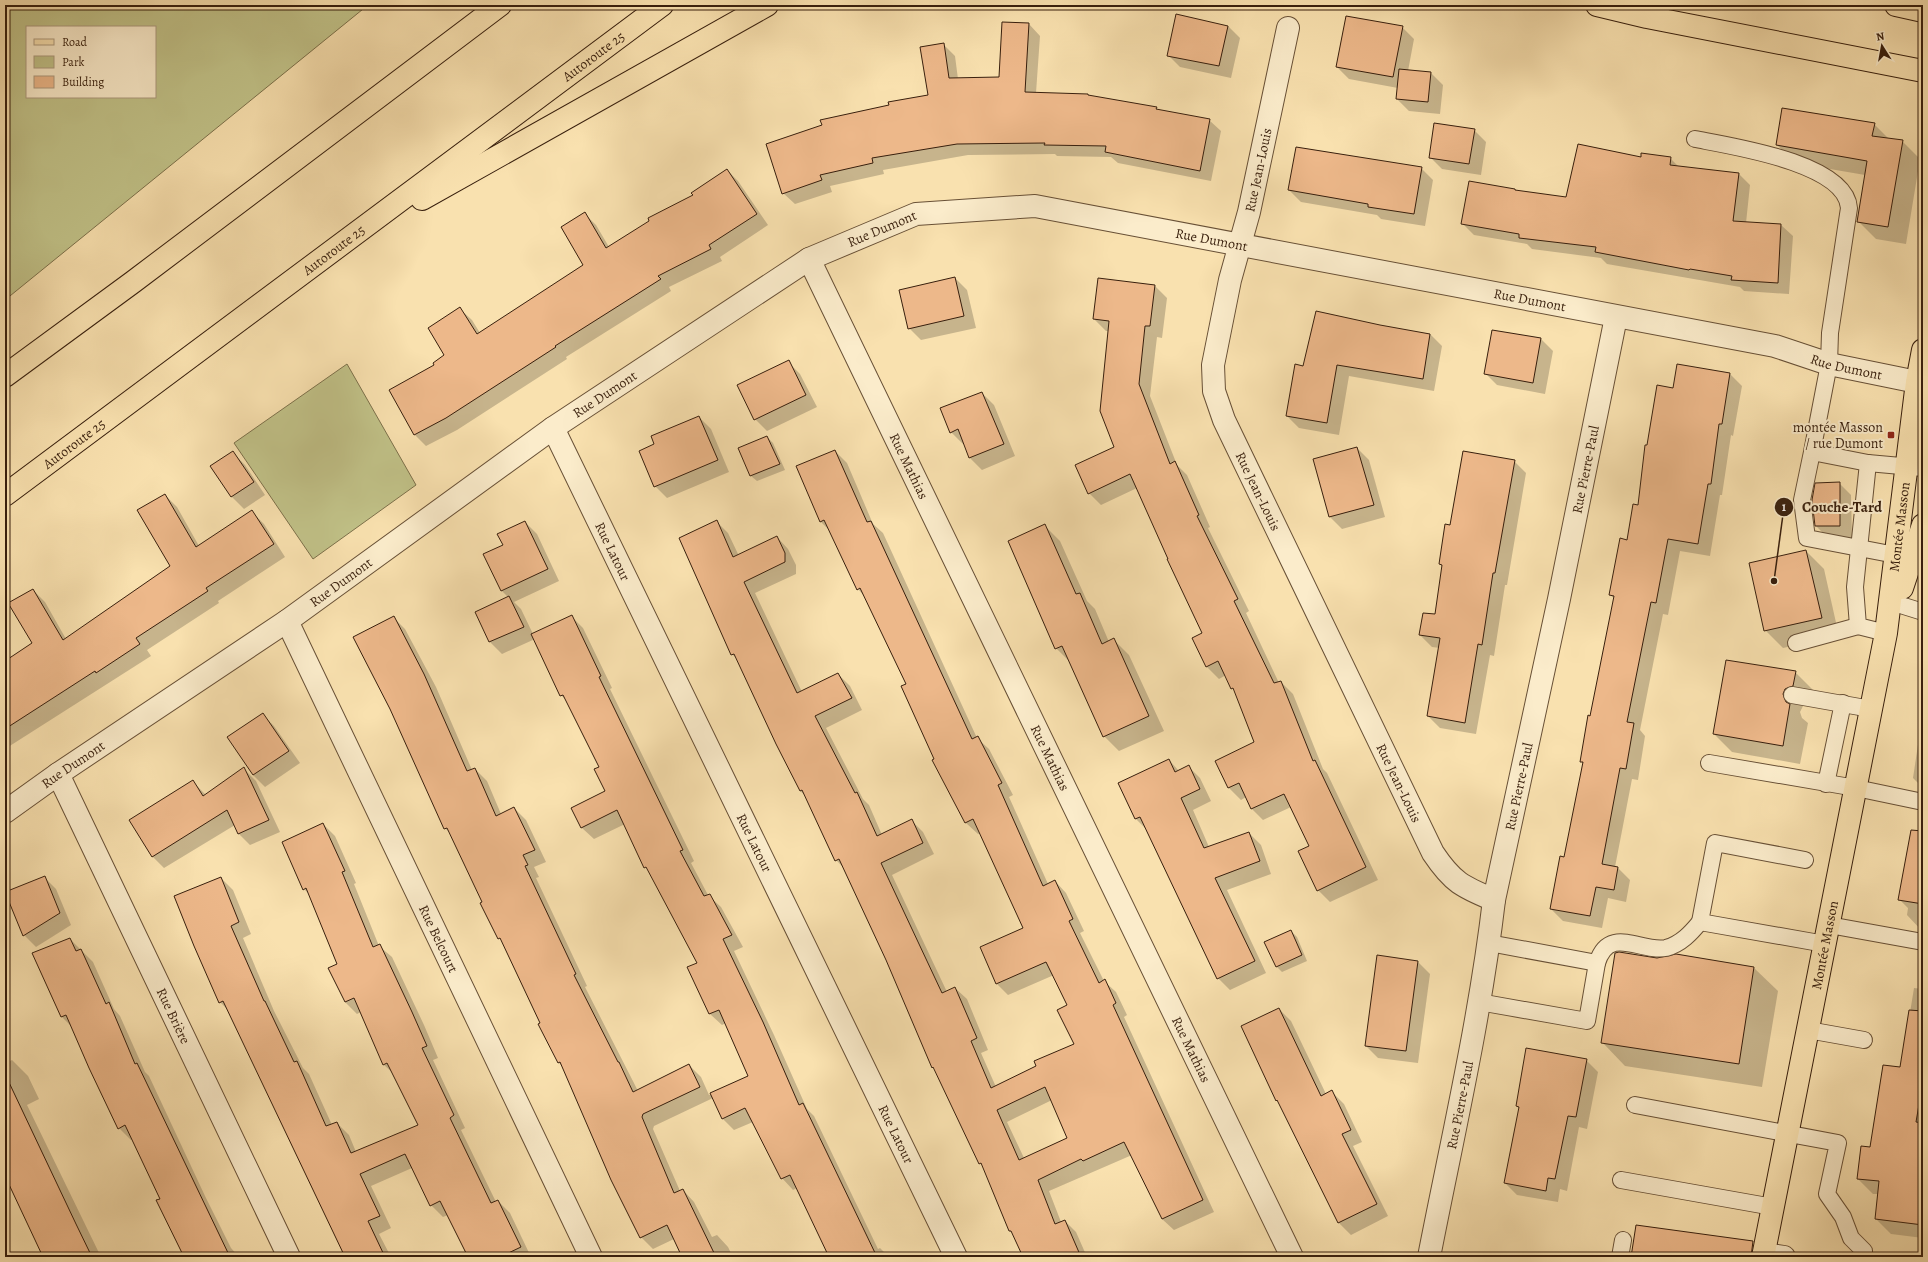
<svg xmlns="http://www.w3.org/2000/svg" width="1928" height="1262" font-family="Alegreya,serif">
<rect width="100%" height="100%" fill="#f9e1af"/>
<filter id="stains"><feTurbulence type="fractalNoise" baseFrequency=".005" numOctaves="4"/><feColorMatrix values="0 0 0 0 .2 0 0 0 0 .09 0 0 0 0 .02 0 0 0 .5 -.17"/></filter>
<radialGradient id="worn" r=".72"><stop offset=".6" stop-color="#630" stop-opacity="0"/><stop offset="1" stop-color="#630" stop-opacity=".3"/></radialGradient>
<g fill="#c1c288" stroke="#7c704a" fill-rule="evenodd">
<path d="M5,5H368L5,300ZM27,27H155V97H27Z"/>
<polygon points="347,364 416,485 313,559 234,443"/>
</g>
<g fill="#0003" fill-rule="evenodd">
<polygon points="1029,24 1040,36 1036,93 1089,96 1156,108 1159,111 1209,120 1221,131 1211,181 1118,163 1111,157 1057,156 1055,154 968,155 883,170 884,174 830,186 832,192 795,204 783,193 929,96 943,44 955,56 958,79 1000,78"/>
<polygon points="1228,26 1240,38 1231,78 1180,67 1168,55"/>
<polygon points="1402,27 1414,39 1408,71 1431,73 1443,85 1440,114 1409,111 1397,99 1398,88 1349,79 1337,67"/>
<polygon points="1783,109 1874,124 1889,139 1902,141 1920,159 1906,244 1876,239 1858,221 1865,175 1795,163 1777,145"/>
<polygon points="1474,130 1486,142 1481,175 1442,169 1430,157"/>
<polygon points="1670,158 1679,167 1739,174 1750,185 1746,223 1781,225 1793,236 1789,294 1744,291 1740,287 1607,264 1601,258 1532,249 1527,244 1474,235 1462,223 1515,189 1517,192 1567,198 1642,159"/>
<polygon points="1421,168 1433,180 1425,226 1381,219 1377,215 1301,202 1289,190"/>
<polygon points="727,170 738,181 768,225 720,257 722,261 669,287 671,291 566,357 567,359 457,430 426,446 415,435 391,391 436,366 446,355 460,309 472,320 480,333 584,266 585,214 596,225 609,247 695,196"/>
<polygon points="955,278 967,290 976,328 921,340 909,328"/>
<polygon points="1155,286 1167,298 1162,338 1157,337 1150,396 1177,465 1187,475 1210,527 1208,528 1249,611 1246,613 1279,683 1281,682 1293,694 1323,769 1327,773 1378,880 1330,902 1318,890 1310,846 1291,807 1263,820 1251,808 1246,797 1241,800 1229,788 1217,761 1255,743 1236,692 1226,675 1219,679 1207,667 1204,633 1137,488 1101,505 1089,493 1115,448 1109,331 1106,331 1094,319"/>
<polygon points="1379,326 1430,334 1442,346 1434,391 1349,376 1339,435 1299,428 1287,416 1304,367"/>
<polygon points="1541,339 1553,351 1545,394 1497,385 1485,373"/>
<polygon points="788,362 800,374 817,407 767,431 755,419"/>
<polygon points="1730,374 1742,386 1733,436 1731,435 1722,495 1720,495 1710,556 1680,551 1668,615 1663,614 1640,730 1645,736 1638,780 1632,779 1615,867 1618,868 1630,880 1626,902 1608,898 1602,928 1563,921 1551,909 1565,858 1583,764 1581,761 1615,599 1610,595 1638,506 1648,446 1674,389"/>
<polygon points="982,393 994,405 1015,456 982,470 970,458 965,444 963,444 951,432"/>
<polygon points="699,417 711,429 729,472 667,498 655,486 656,445"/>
<polygon points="767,437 773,443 785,470 757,481 751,476 740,449"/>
<polygon points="1357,448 1369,460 1385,517 1342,529 1330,517 1314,460"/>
<path d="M835,451L847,463L873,524L883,533L977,738L989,749L1013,795L1009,797L1048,884L1055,881L1066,893L1084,931L1080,933L1104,981L1116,992L1127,1015L1124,1017L1214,1212L1174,1230L1162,1219L1132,1155L1049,1191L1061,1222L1065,1221L1076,1232L1087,1257H1024L1014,1235L1010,1231L985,1168L980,1163L936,1070L933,1067L887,959L845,869L836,860L807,797L800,791L737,659L732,654L717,522L728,533L739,556L777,537L788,549L796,565V574L755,593L802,692L838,674L850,686L862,710L826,728L863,799L869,805L882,835L911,820L923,832L934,854L892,875L947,992L955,988L967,999L988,1050L981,1053L996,1087L1037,1067L1075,1045L1069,1005L1054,975L1008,995L997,984L1024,929L981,833L978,834L966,823L933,760L935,759L907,684L865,597L858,589L831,532L821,522L797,467ZM1052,1100L1068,1138L1024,1158L1007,1122Z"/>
<polygon points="233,453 245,465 265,495 244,509 232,497 212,467"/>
<polygon points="1514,461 1526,473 1507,585 1505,585 1494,656 1490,655 1476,734 1440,728 1428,716 1440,648 1432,647 1420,635 1435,615 1443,567 1440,564 1451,526"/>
<polygon points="1839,483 1851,495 1852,538 1828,538 1816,526"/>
<polygon points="165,495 177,507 199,546 252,512 264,524 285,557 218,601 219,603 147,650 151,656 5,749 5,670 33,644 33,590 45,602 66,639 172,567"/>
<polygon points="525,522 537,534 559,581 514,602 521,609 533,634 571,616 583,628 612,688 610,689 694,861 691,863 708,895 721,907 743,947 734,951 774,1035 807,1109 814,1116 878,1249 880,1248 889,1257 827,1257 830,1256 797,1188 793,1190 782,1178 753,1122 734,1130 723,1119 713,1098 654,1126 653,1129 680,1191 683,1190 694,1202 712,1237 717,1235 728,1247 733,1257 683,1257 674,1239 653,1249 641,1237 563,1067 559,1063 451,834 445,828 393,617 405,629 436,687 472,770 475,769 487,781 501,814 514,808 526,820 546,862 534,867 539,877 536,878 587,986 585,987 638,1091 689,1065 701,1077 709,1095 749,1076 726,1023 722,1025 710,1014 699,963 649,871 645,867 625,824 594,839 582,828 572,809 607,792 600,767 567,701 561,695 535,639 502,654 490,642 476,612 508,597 501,590 504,546"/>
<polygon points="1045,526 1060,541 1087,601 1095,609 1109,642 1114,640 1129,655 1164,731 1119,751 1104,736 1071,663 1056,648"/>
<polygon points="1806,551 1824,569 1839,636 1783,648 1765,630"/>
<polygon points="1795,672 1813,690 1811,703 1803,706 1800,712 1802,718 1808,723 1800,764 1732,752 1714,734"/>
<polygon points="262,714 274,726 300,763 265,787 253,775"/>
<polygon points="1922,718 1923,718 1923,788 1913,778"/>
<polygon points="1169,760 1179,771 1188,766 1200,778 1211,801 1193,810 1209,847 1249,833 1261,845 1271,874 1227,890 1266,973 1230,990 1218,978 1148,831 1136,819 1120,783"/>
<polygon points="244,769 256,781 280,832 250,845 238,833 235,825 164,868 152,856 193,782 206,795"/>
<polygon points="323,824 335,836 356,883 354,884 379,946 392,957 424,1025 438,1058 433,1060 465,1128 461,1130 496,1202 498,1201 510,1213 531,1257 469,1257 448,1215 443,1217 431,1205 412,1168 371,1186 391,1228 379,1234 391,1257 345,1257 229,1011 220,1002 221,878 233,890 251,934 243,938 274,1011 303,1068 309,1074 332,1125 337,1123 349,1135 356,1152 419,1126 395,1075 384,1065 361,1012 357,1014 345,1002 338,965 310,895 304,889 283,843"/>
<polygon points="1923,853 1923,932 1907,915 1908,908 1899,899"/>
<polygon points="44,877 56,889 71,925 36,947 24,935 7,893"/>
<polygon points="1291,931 1297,937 1307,961 1282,972 1277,967"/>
<polygon points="70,939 93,962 114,1009 120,1016 145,1072 149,1076 205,1196 231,1248 239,1257 186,1257 133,1139 131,1140 119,1128 72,1027 61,1016"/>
<polygon points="1676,955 1754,968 1778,991 1762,1087 1625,1066 1602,1042 1657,959"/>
<polygon points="1418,962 1430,974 1418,1063 1378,1058 1366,1046"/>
<polygon points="1914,988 1923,989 1923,1238 1891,1234 1876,1219 1878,1194 1873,1194 1858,1179 1901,1068"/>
<polygon points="1279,1009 1291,1021 1326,1094 1332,1092 1344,1104 1362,1142 1353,1146 1388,1216 1351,1235 1339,1223 1280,1104 1277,1100"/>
<polygon points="12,1060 28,1076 39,1099 27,1105 101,1257 44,1257 5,1174 5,1061 6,1063"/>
<polygon points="1586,1060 1598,1072 1587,1129 1579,1127 1567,1191 1560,1189 1558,1202 1517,1195 1505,1183 1519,1109 1517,1106"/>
<polygon points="1497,1254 1513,1257 1496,1257"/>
</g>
<g fill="#edb88a" stroke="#381f0d" fill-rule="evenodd">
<polygon points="1176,14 1228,26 1219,66 1167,56"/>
<polygon points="1346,16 1403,26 1393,77 1336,67"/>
<polygon points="1002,22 1029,23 1025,92 1088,94 1088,95 1157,107 1156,109 1210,119 1200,171 1105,152 1106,146 1044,145 1045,143 957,144 872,158 873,163 820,175 822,180 782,194 766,144 822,125 820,120 889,105 888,102 928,95 920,47 944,43 949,78 999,77"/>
<polygon points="1399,69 1431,72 1428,102 1396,99"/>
<polygon points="1782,108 1875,123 1872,136 1903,140 1888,227 1857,222 1867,161 1776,145"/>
<polygon points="1434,123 1475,129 1469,164 1429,158"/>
<polygon points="1578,144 1641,157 1641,153 1671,157 1670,165 1739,173 1733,221 1781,224 1778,283 1731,280 1732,276 1690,269 1689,270 1595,252 1596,247 1519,238 1519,234 1461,224 1469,181 1515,189 1515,190 1566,197"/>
<polygon points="1296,147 1422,167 1414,214 1368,207 1368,204 1288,190"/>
<polygon points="727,169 757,214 709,245 711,249 658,276 661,279 555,346 556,347 446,418 414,435 389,390 434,365 433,363 444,355 428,328 460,307 477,334 583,265 561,227 585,212 606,248 649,221 648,218 693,195 691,193"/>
<polygon points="955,277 964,316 908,329 899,290"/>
<polygon points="1098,278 1155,285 1150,326 1145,326 1139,384 1170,464 1175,461 1199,515 1197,516 1238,599 1234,601 1274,683 1281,681 1313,761 1315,760 1366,867 1317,891 1298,851 1309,846 1284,794 1251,809 1239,783 1228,788 1215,761 1254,742 1233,688 1231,689 1218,661 1206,667 1192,638 1202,633 1167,559 1168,559 1130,474 1088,494 1075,465 1114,447 1100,411 1109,321 1093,319"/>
<polygon points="1316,311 1380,325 1430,334 1423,379 1337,365 1327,423 1286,416 1295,364 1303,366"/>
<polygon points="1492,330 1541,338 1533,383 1484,374"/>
<polygon points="789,360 806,395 754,420 737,385"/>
<polygon points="1677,364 1730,373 1722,424 1719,424 1711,484 1708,484 1698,544 1668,539 1656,603 1651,602 1627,722 1634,723 1626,769 1620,768 1602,864 1618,867 1614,890 1596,887 1590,916 1550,909 1560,856 1564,857 1583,762 1580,762 1588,715 1590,716 1614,596 1609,595 1620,538 1627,540 1633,504 1638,505 1645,445 1647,445 1657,385 1673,388"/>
<polygon points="982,392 1004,444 969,458 958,429 950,433 940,408"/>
<polygon points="699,416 718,460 654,487 639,451 654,444 651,436"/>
<polygon points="767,436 780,464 750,476 738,448"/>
<polygon points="1357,447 1374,505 1329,517 1313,459"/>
<path d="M835,450L867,522L871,521L972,739L978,736L1002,783L998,785L1043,886L1055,880L1073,919L1069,921L1099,983L1105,979L1116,1003L1113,1005L1203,1200L1162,1219L1124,1142L1083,1161L1081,1159L1038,1180L1055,1224L1065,1220L1081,1257H1023L1011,1231H1009L981,1163L979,1164L933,1067L932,1068L886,960L839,859L835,861L802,790L800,791L776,744L734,654L731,655L679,538L717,520L733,557L777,536L785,553V562L744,582L797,693L838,673L852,698L815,716L855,793L857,792L877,836L912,819L923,843L881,863L942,993L955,987L977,1038L971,1041L991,1088L1036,1066L1034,1061L1074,1044L1057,1010L1067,1005L1046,962L996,984L980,947L1023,928L973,819L965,823L932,760L934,759L901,686L906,684L860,588L857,590L824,520L820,522L796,466ZM1045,1087L1067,1138L1019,1160L997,1110Z"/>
<polygon points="233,451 254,482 231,497 210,466"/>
<polygon points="1463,451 1515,460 1495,573 1493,573 1482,645 1478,644 1465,723 1427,716 1440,638 1419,635 1423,613 1435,614 1442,565 1439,564 1445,524 1450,525"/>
<polygon points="1840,482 1840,526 1815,526 1812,500 1815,483"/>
<polygon points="165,494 196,547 252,510 274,544 206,588 208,591 136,638 140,644 96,673 95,671 5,729 5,661 32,643 8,603 33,589 63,640 170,566 137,510"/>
<polygon points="525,521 548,569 501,591 483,554 503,545 497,534"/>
<polygon points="1045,524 1076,594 1080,593 1102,644 1114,638 1149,716 1103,737 1062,646 1055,649 1008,541"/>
<polygon points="1806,550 1822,618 1764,631 1749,563"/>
<polygon points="509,596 524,627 489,642 475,612"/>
<polygon points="572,615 601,676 599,677 683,850 680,851 704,896 710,894 732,935 723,939 763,1022 799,1105 803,1103 877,1257 829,1257 790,1175 781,1179 745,1108 722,1119 710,1093 748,1076 719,1010 709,1014 687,967 697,963 646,867 644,868 617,810 581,828 571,808 605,791 594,769 599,767 563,695 560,696 531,634"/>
<polygon points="394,616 424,674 467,771 475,768 496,816 514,807 535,850 523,855 528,865 525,866 576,974 574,975 618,1062 619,1062 633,1092 689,1064 700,1087 643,1114 642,1117 674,1193 683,1189 716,1257 682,1257 667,1225 640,1238 611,1180 560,1062 558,1063 538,1024 540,1023 500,938 498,939 480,903 482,902 447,828 444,829 390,709 353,637"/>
<polygon points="1726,660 1796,671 1793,686 1785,689 1783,694 1786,702 1790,704 1783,746 1713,734"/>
<polygon points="263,713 289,751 253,775 227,737"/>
<polygon points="1169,759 1175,772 1189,765 1200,789 1181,798 1204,848 1249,832 1260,861 1215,878 1255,961 1217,979 1140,817 1135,819 1118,783"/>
<polygon points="244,767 269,820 238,834 227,810 152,857 129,820 193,780 203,796"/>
<polygon points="323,823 345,871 342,872 373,947 380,944 412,1012 427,1046 422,1048 454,1115 450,1118 491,1203 498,1200 521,1247 500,1257 468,1257 440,1201 430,1206 405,1154 360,1174 380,1216 368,1221 385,1257 345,1257 223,1001 219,1003 194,946 174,896 221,877 239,922 231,926 264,1001 265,1001 294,1062 297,1061 326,1126 337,1122 351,1153 418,1125 387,1063 383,1065 354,998 345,1002 328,968 337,964 306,888 303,890 282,842"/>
<polygon points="1911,830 1923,831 1923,904 1898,900"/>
<polygon points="45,876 60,913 23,936 5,892"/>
<polygon points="1291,930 1302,955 1276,967 1264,942"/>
<polygon points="70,938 76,951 81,949 106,1004 109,1002 135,1064 137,1063 230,1257 184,1257 156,1200 160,1199 125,1125 118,1129 89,1068 66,1015 61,1017 32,953"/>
<polygon points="1619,952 1657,958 1676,954 1754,967 1739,1064 1601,1043 1615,953"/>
<polygon points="1377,955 1418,961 1406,1051 1365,1046"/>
<polygon points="1279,1008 1321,1096 1332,1090 1351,1130 1342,1134 1377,1204 1338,1223 1277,1100 1276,1101 1241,1026"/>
<polygon points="1909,1010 1923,1011 1923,1081 1916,1122 1923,1123 1923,1225 1875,1219 1879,1181 1857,1179 1861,1146 1870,1147 1883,1065 1900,1067"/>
<polygon points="1526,1048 1587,1059 1576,1117 1568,1116 1555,1179 1548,1178 1546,1191 1504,1183 1519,1107 1516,1106"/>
<polygon points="5,1074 76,1224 92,1257 43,1257 5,1176"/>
<polygon points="1636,1225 1753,1241 1751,1257 1631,1257"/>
</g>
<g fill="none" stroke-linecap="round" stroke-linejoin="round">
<defs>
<g id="service">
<path d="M1695,139C1731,146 1846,163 1849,208L1830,333L1829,364L1812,452L1868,463L1923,468"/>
<polyline points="1812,452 1802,500 1807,538 1906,557"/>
<polyline points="1868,463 1855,587 1858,626 1886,633"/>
<polyline points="1891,602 1923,612"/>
<polyline points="1796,643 1858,626"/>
<polyline points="1792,695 1871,709"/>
<polyline points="1709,763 1856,788 1923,802"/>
<polyline points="1826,784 1843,703"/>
<polyline points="1805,860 1715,843 1700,922 1825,944"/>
<polyline points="1829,925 1923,942"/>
<path d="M1489,943L1597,963C1609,924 1641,953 1666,948C1681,944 1691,933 1700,922"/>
<polyline points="1479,1002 1587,1021 1597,963"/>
<polyline points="1808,1030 1864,1040"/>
<polyline points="1635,1105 1838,1143 1827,1194 1843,1217 1851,1238 1864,1251 1863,1257"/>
<polyline points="1621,1180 1773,1207"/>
<polyline points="1620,1257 1623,1240"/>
</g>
<g id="minor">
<path id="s1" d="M1288,28L1249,212L1230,280L1213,365L1214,391L1224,420L1433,853C1453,883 1463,887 1494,900"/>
<path id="s2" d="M809,259L1292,1257"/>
<path id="s3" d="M553,428L956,1257"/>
<path id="s4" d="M287,621L591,1257"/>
<path id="s5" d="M58,774L289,1257"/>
<path id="s6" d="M5,812L58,774L287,621L553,428L809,259L916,214L1035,206L1775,346L1829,364L1917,382"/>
<polyline points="1764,1254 1784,1257"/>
<path id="s7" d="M1429,1257C1452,1139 1480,1020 1494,900L1559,599L1616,317"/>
</g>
<g id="primary">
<polyline points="1902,588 1923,525"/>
<path id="s8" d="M1763,1257L1886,633L1917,382L1923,350"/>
</g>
<g id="motorway">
<polyline points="1597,5 1647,17 1923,71"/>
<polyline points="1896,5 1923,11"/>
<polyline points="422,199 767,5"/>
<polyline points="5,376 133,282 500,5"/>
<path id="s9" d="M5,495L662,5"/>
</g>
</defs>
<use href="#service" stroke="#685036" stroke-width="18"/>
<use href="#minor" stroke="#685036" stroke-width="24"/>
<use href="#primary" stroke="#381f0d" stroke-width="24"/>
<use href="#motorway" stroke="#381f0d" stroke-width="24"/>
<use href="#service" stroke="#fbeccb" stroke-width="16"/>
<use href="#minor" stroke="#fbeccb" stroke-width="22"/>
<use href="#primary" stroke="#f9e1af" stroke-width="22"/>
<use href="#motorway" stroke="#f9e1af" stroke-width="22"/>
</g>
<rect fill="#8f2418" stroke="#fbeccb" stroke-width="1.5" x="1887" y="431" width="8" height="8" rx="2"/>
<g text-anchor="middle" stroke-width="4" stroke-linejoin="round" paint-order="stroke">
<g font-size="14" fill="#381f0d" stroke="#fbeccb">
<text dy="5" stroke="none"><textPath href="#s9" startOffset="734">Autoroute 25</textPath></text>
<text transform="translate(1258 170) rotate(-78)" y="5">Rue Jean-Louis</text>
<text dy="5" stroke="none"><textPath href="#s6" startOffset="1055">Rue Dumont</textPath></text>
<text dy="5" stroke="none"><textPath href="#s6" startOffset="1391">Rue Dumont</textPath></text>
<text dy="5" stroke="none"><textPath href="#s9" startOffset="410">Autoroute 25</textPath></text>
<text dy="5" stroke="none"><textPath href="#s6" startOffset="1715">Rue Dumont</textPath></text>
<text dy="5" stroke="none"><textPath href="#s6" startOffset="2039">Rue Dumont</textPath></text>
<text dy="5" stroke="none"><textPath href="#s6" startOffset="731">Rue Dumont</textPath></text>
<text dy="5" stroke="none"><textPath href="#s9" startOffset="86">Autoroute 25</textPath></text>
<text dy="5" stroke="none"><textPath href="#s2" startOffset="230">Rue Mathias</textPath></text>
<text dy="5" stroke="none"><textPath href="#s7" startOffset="803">Rue Pierre-Paul</textPath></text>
<text dy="5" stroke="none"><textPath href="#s1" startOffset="481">Rue Jean-Louis</textPath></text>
<text dy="5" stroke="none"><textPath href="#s8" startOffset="743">Montée Masson</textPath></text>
<text dy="5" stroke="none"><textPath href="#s3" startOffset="137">Rue Latour</textPath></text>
<text dy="5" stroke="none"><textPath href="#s6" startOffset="407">Rue Dumont</textPath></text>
<text dy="5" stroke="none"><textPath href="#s2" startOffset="554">Rue Mathias</textPath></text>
<text dy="5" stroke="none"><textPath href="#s6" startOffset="83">Rue Dumont</textPath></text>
<text dy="5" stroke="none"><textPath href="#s1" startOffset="805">Rue Jean-Louis</textPath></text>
<text dy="5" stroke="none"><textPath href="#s7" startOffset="479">Rue Pierre-Paul</textPath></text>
<text dy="5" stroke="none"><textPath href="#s3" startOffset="461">Rue Latour</textPath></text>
<text dy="5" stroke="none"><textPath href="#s4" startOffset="352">Rue Belcourt</textPath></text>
<text dy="5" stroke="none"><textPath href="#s8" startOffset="318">Montée Masson</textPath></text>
<text dy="5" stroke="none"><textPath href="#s5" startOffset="268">Rue Brière</textPath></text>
<text dy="5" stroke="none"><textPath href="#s2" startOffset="878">Rue Mathias</textPath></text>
<text dy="5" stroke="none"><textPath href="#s7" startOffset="155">Rue Pierre-Paul</textPath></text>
<text dy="5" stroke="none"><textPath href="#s3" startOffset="785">Rue Latour</textPath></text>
</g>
<g font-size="14" fill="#381f0d" stroke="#fbeccb" text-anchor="end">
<text x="1883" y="432">montée Masson<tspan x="1883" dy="16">/ rue Dumont</tspan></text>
</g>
</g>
<path fill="none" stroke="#381f0d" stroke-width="1.5" d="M1774 581L1784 507"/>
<g fill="#381f0d" stroke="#fbeccb" stroke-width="1.5">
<circle cx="1774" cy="581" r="4"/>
<circle cx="1784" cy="507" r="10"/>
</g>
<g font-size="12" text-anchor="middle" font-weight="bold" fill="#fff">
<text x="1784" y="511">1</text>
</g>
<g font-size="15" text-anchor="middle" font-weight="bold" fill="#381f0d" stroke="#fbeccb" stroke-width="4" stroke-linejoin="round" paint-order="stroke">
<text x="1842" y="512">Couche-Tard</text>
</g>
<rect width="1928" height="1262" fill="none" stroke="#f9e1af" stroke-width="20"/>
<rect x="6" y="6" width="1916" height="1250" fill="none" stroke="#381f0d" stroke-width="2"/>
<rect x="10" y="10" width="1908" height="1242" fill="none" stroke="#381f0d"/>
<rect x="26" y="26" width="130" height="72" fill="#fbeccb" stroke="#ad9a7f"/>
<rect x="34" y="39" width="20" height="6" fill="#f9e1af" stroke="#ad9a7f"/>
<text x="62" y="46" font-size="12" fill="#381f0d">Road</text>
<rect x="34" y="56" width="20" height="12" fill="#c1c288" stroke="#ad9a7f"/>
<text x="62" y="66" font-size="12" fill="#381f0d">Park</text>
<rect x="34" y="76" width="20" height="12" fill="#edb88a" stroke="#ad9a7f"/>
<text x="62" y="86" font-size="12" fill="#381f0d">Building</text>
<g transform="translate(1882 46) rotate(349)" stroke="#fbeccb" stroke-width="3" paint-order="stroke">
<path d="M0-3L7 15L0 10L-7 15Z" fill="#381f0d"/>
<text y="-6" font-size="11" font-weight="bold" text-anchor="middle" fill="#381f0d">N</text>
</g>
<rect width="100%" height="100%" filter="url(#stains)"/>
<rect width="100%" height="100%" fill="url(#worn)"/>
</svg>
